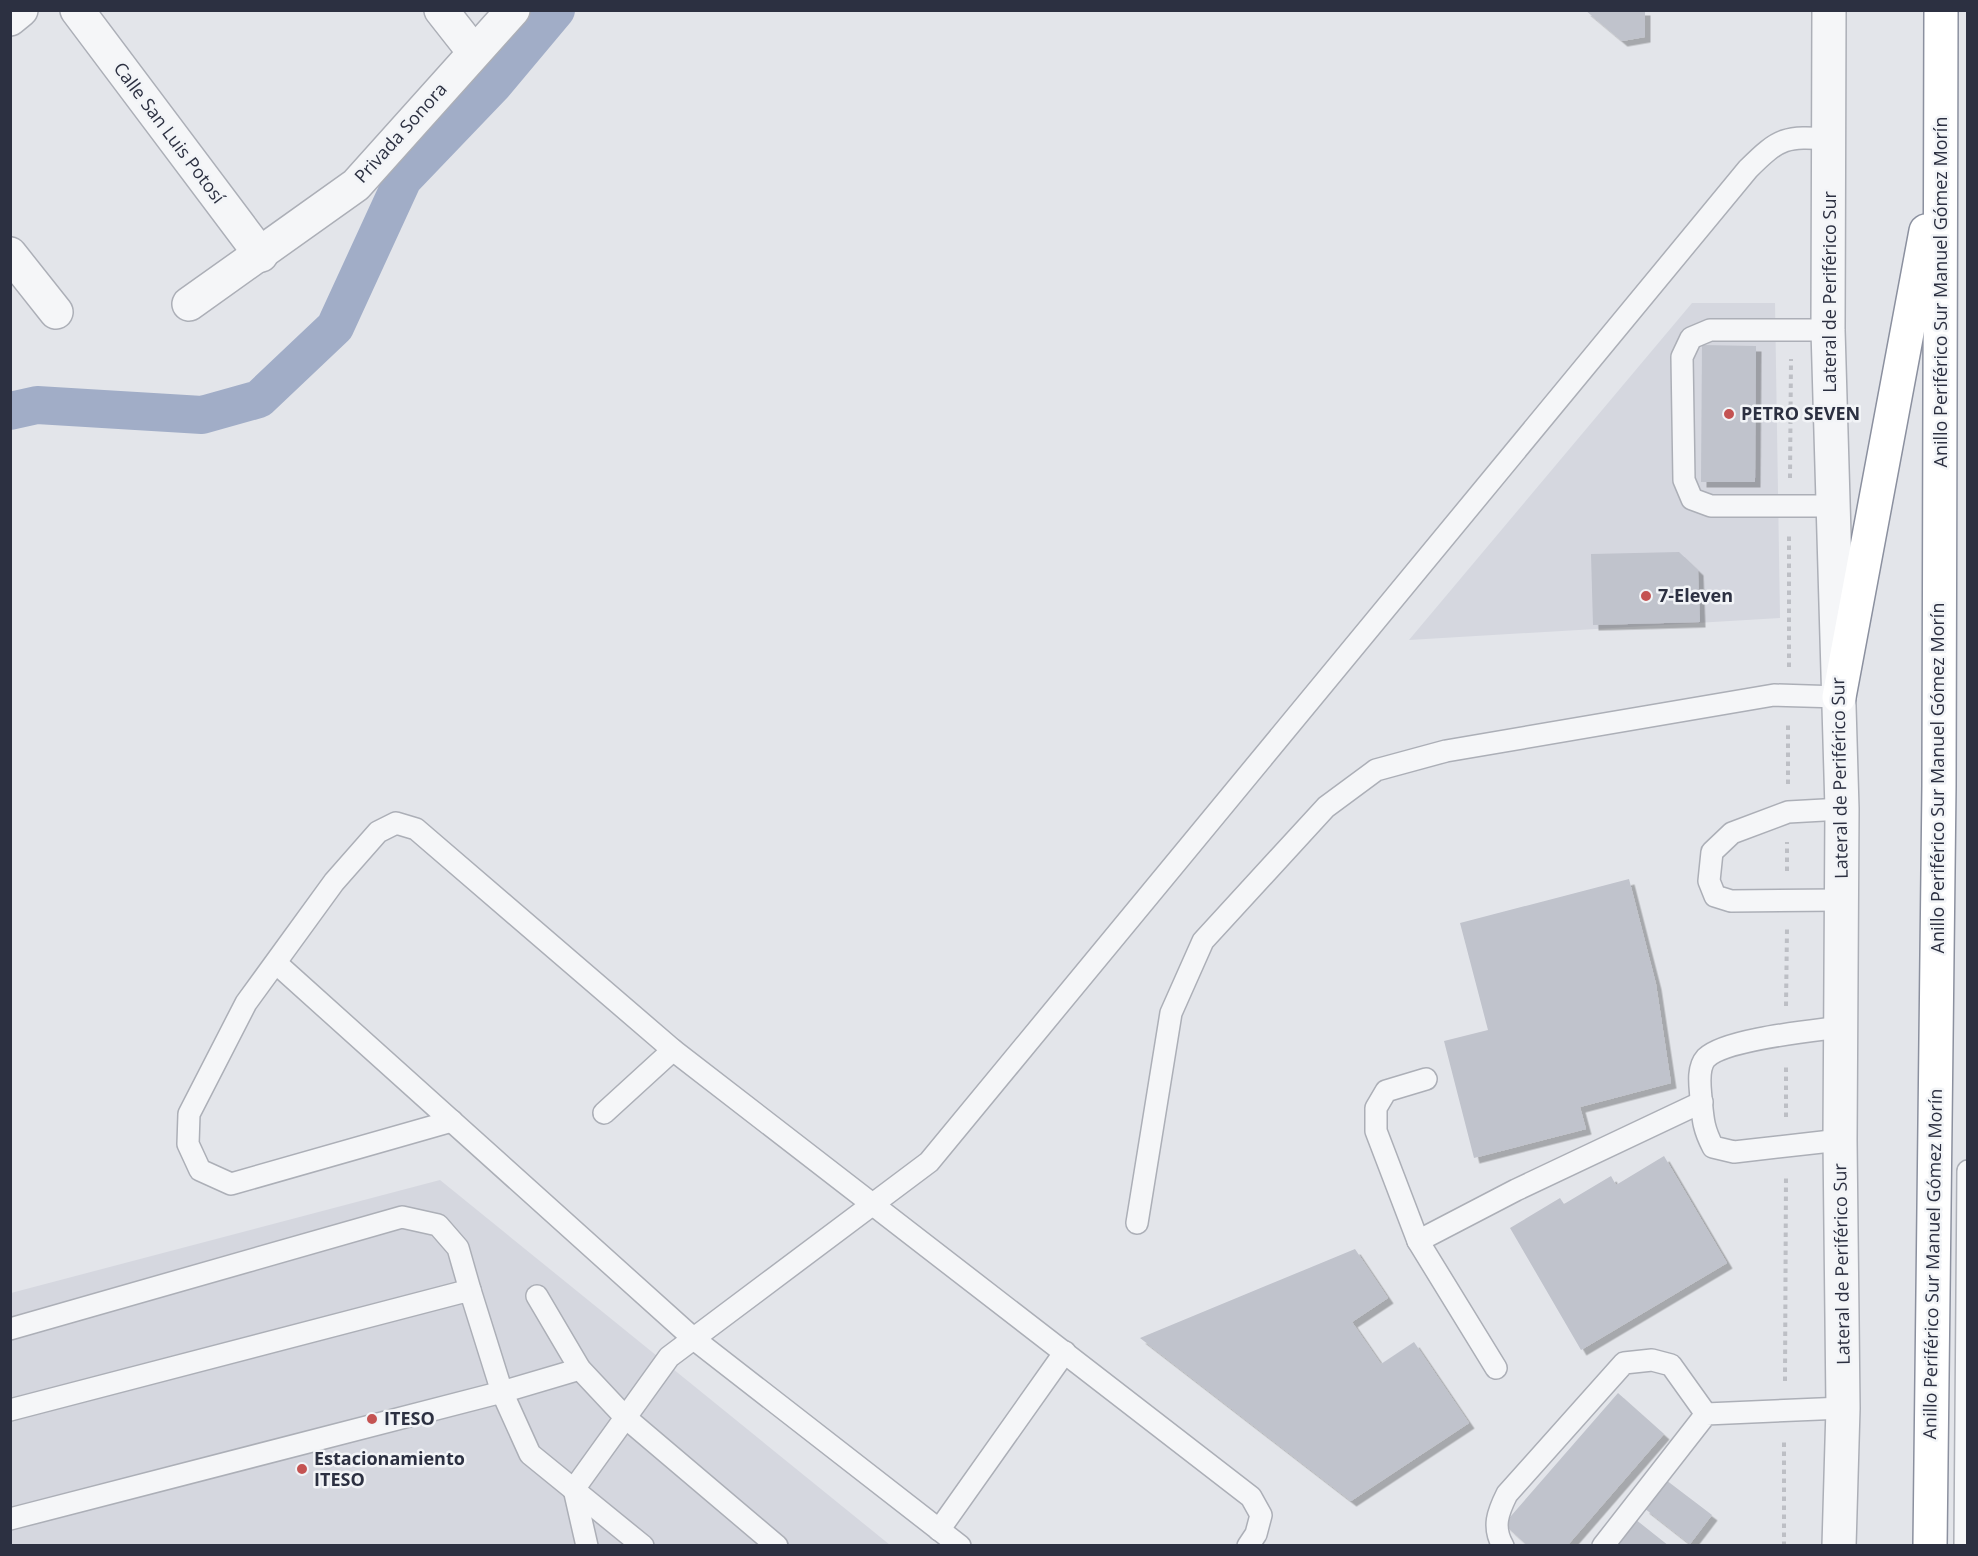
<svg xmlns="http://www.w3.org/2000/svg" width="1978" height="1556" font-family="'Open Sans',sans-serif">
<defs>
<filter id="shadow"><feDropShadow dx="5.5" dy="5.5" stdDeviation="0" flood-color="#0004"/></filter>
</defs>
<rect width="100%" height="100%" fill="#e3e5ea"/>
<g fill="#d5d7df">
<polygon points="1692,303 1775,303 1780,618 1409,640"/>
<polygon points="440,1180 890,1545 11,1546 11,1293"/>
</g>
<g fill="none" stroke-linecap="round" stroke-linejoin="round">
<polyline stroke="#a1adc7" stroke-width="38" points="10,411 37,405 202,415 259,399 335,327 403,179 494,84 556,10"/>
</g>
<g fill="#c0c3cc" filter="url(#shadow)">
<polygon points="1585,10 1645,10 1645,37 1622,41"/>
<polygon points="1702,345 1756,346 1755,482 1701,482"/>
<polygon points="1679,552 1698,570 1700,622 1593,625 1591,554"/>
<polygon points="1629,879 1656,984 1671,1083 1580,1107 1586,1129 1474,1158 1444,1041 1488,1030 1460,923"/>
<polygon points="1664,1156 1727,1263 1581,1350 1510,1228 1560,1198 1564,1204 1611,1176 1616,1185"/>
<polygon points="1355,1249 1388,1298 1352,1322 1381,1364 1414,1342 1469,1423 1351,1501 1140,1338"/>
<polygon points="1618,1393 1664,1434 1567,1546 1528,1546 1504,1524"/>
<polygon points="1666,1480 1712,1515 1690,1544 1644,1508"/>
<polygon points="1635,1519 1669,1546 1614,1546"/>
</g>
<g fill="none" stroke-linecap="round" stroke-linejoin="round">
<defs>
<g id="service">
<polyline points="1828,330 1710,330 1691,338 1682,357 1684,480 1692,499 1711,506 1831,506"/>
<polyline points="1841,900 1731,901 1715,896 1709,881 1712,852 1732,833 1788,812 1842,809"/>
<polyline points="276,963 694,1339 960,1546"/>
<polyline points="1426,1079 1386,1091 1376,1108 1376,1131 1418,1241 1496,1368"/>
<polyline points="604,1113 673,1050"/>
<polyline points="452,1121 231,1184 200,1170 188,1144 189,1114 246,1003 334,882 378,832 396,823 416,829 673,1050 1251,1497 1261,1515 1256,1534 1248,1546"/>
<path d="M1840,1140L1734,1152L1713,1147C1703,1128 1703,1119 1701,1098C1700,1086 1697,1068 1706,1058C1725,1039 1812,1031 1841,1027"/>
<polyline points="1137,1223 1171,1013 1203,941 1326,807 1376,770 1446,751 1774,695 1839,697"/>
<polyline points="1418,1241 1516,1190 1702,1102"/>
<polyline points="537,1296 580,1369 626,1418 777,1546"/>
<polyline points="10,1329 402,1217 438,1225 458,1248 470,1290"/>
<polyline points="10,1410 470,1290 502,1392 530,1454 643,1546"/>
<polyline points="10,1519 502,1392 580,1369"/>
<polyline points="939,1530 1065,1352"/>
<path d="M587,1546L574,1489L669,1357L929,1162L1748,169C1780,137 1786,136 1830,139"/>
<path d="M1503,1546C1492,1527 1498,1512 1507,1494L1624,1363L1652,1360L1671,1365L1706,1414"/>
<polyline points="1603,1546 1706,1414 1843,1408"/>
<polyline points="1965,1546 1968,1171"/>
</g>
<g id="minor">
<polyline points="77,10 261,255"/>
<polyline points="441,10 474,52"/>
<polyline points="10,19 21,10"/>
<polyline points="10,254 56,312"/>
<polyline points="189,304 356,185 513,10"/>
</g>
<polyline id="tertiary" points="1829,10 1828,330 1842,809 1840,1140 1843,1408 1839,1546"/>
<g id="trunk">
<polyline points="1839,697 1926,231"/>
<polyline points="1930,1546 1939,786 1941,10"/>
</g>
</defs>
<use href="#service" stroke="#acafb7" stroke-width="24"/>
<use href="#minor" stroke="#acafb7" stroke-width="36"/>
<use href="#tertiary" stroke="#acafb7" stroke-width="36"/>
<use href="#trunk" stroke="#8b909f" stroke-width="36"/>
<g stroke="#bdbfc5" stroke-width="4" stroke-dasharray="4.5 4.5" stroke-linecap="butt">
<polyline points="1790,478 1791,359"/>
<polyline points="1789,667 1789,533"/>
<polyline points="1788,784 1788,725"/>
<polyline points="1787,871 1787,842"/>
<polyline points="1786,1006 1787,929"/>
<polyline points="1786,1117 1786,1064"/>
<polyline points="1785,1381 1786,1175"/>
<polyline points="1784,1546 1784,1439"/>
</g>
<use href="#service" stroke="#f5f6f8" stroke-width="21"/>
<use href="#minor" stroke="#f5f6f8" stroke-width="33"/>
<use href="#tertiary" stroke="#f5f6f8" stroke-width="33"/>
<use href="#trunk" stroke="#fff" stroke-width="33"/>
</g>
<g fill="#c45352" stroke="#f2f4f7" stroke-width="2">
<circle cx="1729" cy="414" r="6"/>
<circle cx="1646" cy="596" r="6"/>
<circle cx="372" cy="1419" r="6"/>
<circle cx="302" cy="1469" r="6"/>
</g>
<g text-anchor="middle" stroke-width="5" stroke-linejoin="round" paint-order="stroke">
<g font-size="18" fill="#2c3041" stroke="#f2f4f7">
<text transform="translate(169 133) rotate(53)" y="6">Calle San Luis Potosí</text>
<text transform="translate(401 133) rotate(-48)" y="6">Privada Sonora</text>
<text transform="translate(1830 292) rotate(-90)" y="6">Lateral de Periférico Sur</text>
<text transform="translate(1941 292) rotate(-90)" y="6">Anillo Periférico Sur Manuel Gómez Morín</text>
<text transform="translate(1840 778) rotate(-91)" y="6">Lateral de Periférico Sur</text>
<text transform="translate(1938 778) rotate(-90)" y="6">Anillo Periférico Sur Manuel Gómez Morín</text>
<text transform="translate(1842 1264) rotate(-91)" y="6">Lateral de Periférico Sur</text>
<text transform="translate(1933 1264) rotate(-89)" y="6">Anillo Periférico Sur Manuel Gómez Morín</text>
</g>
<g font-size="18" font-weight="bold" fill="#2c3041" stroke="#f2f4f7" text-anchor="start">
<text x="1741" y="420">PETRO SEVEN</text>
<text x="1658" y="602">7-Eleven</text>
<text x="384" y="1425">ITESO</text>
<text x="314" y="1465">Estacionamiento<tspan x="314" dy="21">ITESO</tspan></text>
</g>
</g>
<rect width="1978" height="1556" fill="none" stroke="#2c3041" stroke-width="24"/>
</svg>
